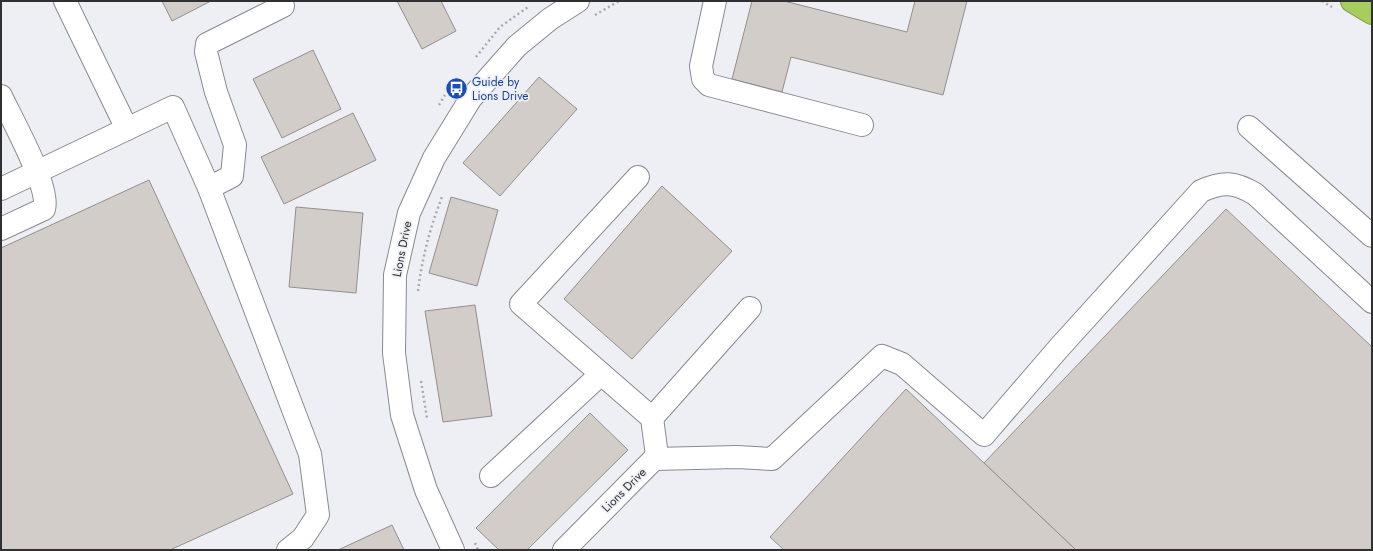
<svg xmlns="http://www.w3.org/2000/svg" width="1373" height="551" font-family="Jost,sans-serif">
<rect width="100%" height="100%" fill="#eeeff5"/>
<g fill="#d2cdc9" stroke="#948f8b">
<polygon points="162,1 211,1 172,21"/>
<polygon points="397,1 441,1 456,31 422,49"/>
<polygon points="752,1 784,1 907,32 915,1 967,1 943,95 791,57 782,92 732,79"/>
<polygon points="313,50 341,109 282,138 253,79"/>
<polygon points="539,77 577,109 500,196 463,163"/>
<polygon points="353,113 376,160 284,204 261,157"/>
<polygon points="149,180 293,494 170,550 1,550 1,248"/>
<polygon points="662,186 732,251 632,359 564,299"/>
<polygon points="451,197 498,210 477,286 429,273"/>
<polygon points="296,207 363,213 356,293 289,287"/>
<polygon points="1226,209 1372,347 1372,550 1076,550 984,463"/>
<polygon points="475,305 492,416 443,422 425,311"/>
<polygon points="906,389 984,463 1076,550 784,550 770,537"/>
<polygon points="590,413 628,450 527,550 499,550 476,528"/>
<polygon points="392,525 404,550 338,550"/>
</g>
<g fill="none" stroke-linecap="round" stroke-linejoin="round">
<defs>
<g id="minor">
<polyline points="65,1 127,129"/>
<polyline points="715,1 701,66 703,79 709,85 862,125"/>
<path d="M1,96C11,118 51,188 44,209L1,229"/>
<polyline points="1249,127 1372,236"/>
<polyline points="638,177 521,304 652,418"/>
<polyline points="209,188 232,176 235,145 216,92 206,52 207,44 283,6"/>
<polyline points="1,189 173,107 209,188 310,454 318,515 303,538 288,550"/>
<polyline points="652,418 750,308"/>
<path d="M654,459L737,457L772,459L882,356L902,364L984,435L1058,349L1201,191C1223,181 1235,182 1255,194L1372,302"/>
<polyline points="491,476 601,374"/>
<polyline points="453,550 426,490 402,415 394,353 395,275 409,213 434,158 471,98 517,46 550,19 578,1"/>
<polyline points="564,550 657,456 652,418"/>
</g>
<polyline id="highway" points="1352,1 1372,13"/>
</defs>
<use href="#minor" stroke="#898a8f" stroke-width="24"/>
<use href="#highway" stroke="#7d964f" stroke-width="24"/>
<g stroke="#a8a9ad" stroke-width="2.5" stroke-dasharray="2 3" stroke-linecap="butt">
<polyline points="1322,1 1332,7"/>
<polyline points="595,15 619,1"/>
<polyline points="476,57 500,27 528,7"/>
<polyline points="439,105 445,95"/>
<path d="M418,291C422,258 430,228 442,197"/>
<polyline points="421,381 427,418"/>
<polyline points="475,543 478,550"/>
</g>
<use href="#minor" stroke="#fff" stroke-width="22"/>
<use href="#highway" stroke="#a6cd5e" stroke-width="22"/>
</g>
<defs>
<symbol id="bus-disc" viewBox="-11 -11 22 22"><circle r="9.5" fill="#1a4fb4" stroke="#eeeff5"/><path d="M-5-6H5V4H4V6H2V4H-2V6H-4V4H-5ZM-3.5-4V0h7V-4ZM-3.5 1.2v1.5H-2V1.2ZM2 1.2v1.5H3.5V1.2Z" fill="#fff"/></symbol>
</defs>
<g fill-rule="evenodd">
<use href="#bus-disc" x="444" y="76" width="25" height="25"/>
</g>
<g text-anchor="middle" stroke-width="3.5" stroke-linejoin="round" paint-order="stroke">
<g font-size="12" fill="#164399" stroke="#eeeff5" text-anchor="start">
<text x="472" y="86">Guide by<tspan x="472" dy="14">Lions Drive</tspan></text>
</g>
<g font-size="12" fill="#303032" stroke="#eeeff5">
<text transform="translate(402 249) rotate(-79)" y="4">Lions Drive</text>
<text transform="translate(624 490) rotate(-45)" y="4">Lions Drive</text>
</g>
</g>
<rect width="1373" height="551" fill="none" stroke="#303032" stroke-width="4"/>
</svg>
